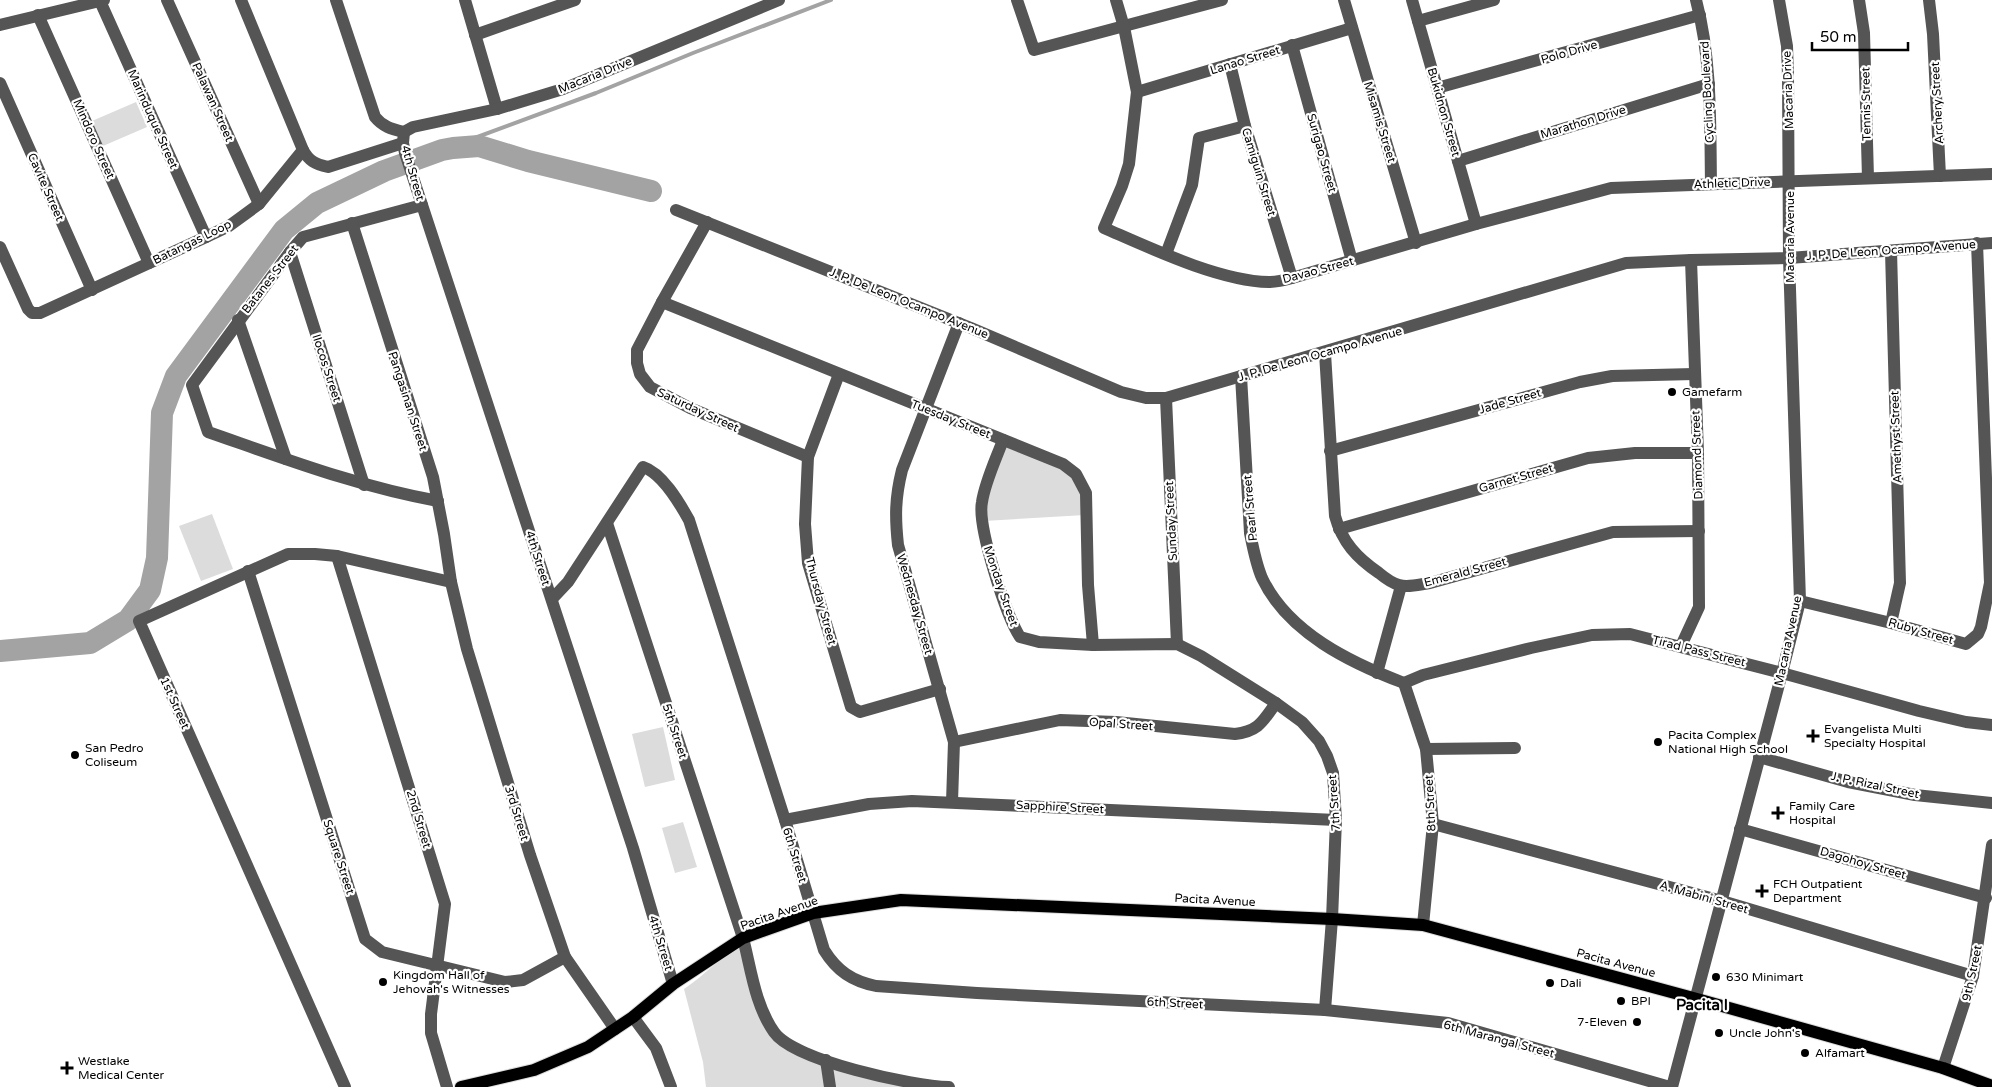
<svg xmlns="http://www.w3.org/2000/svg" width="1992" height="1087" font-family="'Varela Round',sans-serif">
<rect width="100%" height="100%" fill="#fff"/>
<g fill="#dcdcdc">
<polygon points="136,102 147,127 103,146 92,121"/>
<polygon points="1003,440 1076,474 1085,515 984,521 981,502"/>
<polygon points="212,514 233,569 201,581 179,526"/>
<polygon points="663,727 675,780 645,787 632,734"/>
<polygon points="683,822 697,867 675,873 662,828"/>
<path d="M744,941L775,1036L826,1060L830,1087H706L703,1062L684,989C705,975 722,956 744,941Z"/>
<polygon points="828,1063 927,1087 832,1087"/>
</g>
<g fill="none" stroke-linecap="round" stroke-linejoin="round">
<polyline stroke="#a3a3a3" stroke-width="4" points="442,150 596,93 693,53 831,0"/>
<polyline stroke="#a3a3a3" stroke-width="22" points="0,651 90,643 128,620 150,590 157,558 162,413 176,376 284,230 317,203 384,171 442,150 453,148 479,146 528,161 651,191"/>
<defs>
<polyline id="major" points="461,1087 534,1070 588,1047 633,1017 673,984 743,938 813,913 901,900 1332,919 1423,925 1697,999 1943,1068 1992,1086"/>
</defs>
<use href="#major" stroke="#dbdbdb" stroke-width="14"/>
<g stroke="#555" stroke-width="12">
<polyline points="167,0 259,204"/>
<path d="M336,0L375,117C383,127 392,129 404,132"/>
<polyline points="465,0 497,109"/>
<polyline points="1017,0 1034,50 1222,0"/>
<path d="M1116,0L1124,27L1137,92L1129,164L1122,186L1104,228C1150,248 1219,281 1269,282C1276,282 1285,280 1292,278L1476,224L1611,188L1992,174"/>
<polyline points="1344,0 1416,243"/>
<polyline points="1412,0 1476,224"/>
<path d="M1696,0C1712,60 1710,123 1711,184"/>
<polyline points="1859,0 1864,33 1868,178"/>
<polyline points="1929,0 1933,34 1940,176"/>
<polyline points="100,1 206,237"/>
<polyline points="38,15 149,263"/>
<polyline points="1418,21 1494,0"/>
<polyline points="0,25 104,0"/>
<polyline points="475,35 575,0"/>
<polyline points="1292,45 1352,261"/>
<polyline points="1230,64 1245,126 1292,278"/>
<polyline points="0,83 92,290"/>
<polyline points="1437,88 1700,15"/>
<polyline points="1137,92 1352,28"/>
<polyline points="404,132 403,143 405,153 633,848 673,984"/>
<polyline points="404,132 413,127 497,109 563,89 779,0"/>
<path d="M303,150C309,161 315,164 328,167L403,143"/>
<polyline points="1458,161 1709,84"/>
<path d="M422,205L303,237L290,252L192,385L208,432C283,458 359,487 438,501"/>
<polyline points="676,210 971,328 1121,392 1146,398 1166,398 1626,263 1691,260 1789,258 1992,243"/>
<polyline points="707,222 662,302 637,350 637,363 640,374 650,387 690,408 808,457"/>
<polyline points="352,223 433,477 444,534 451,582 467,649 530,855 565,957 615,1029"/>
<polyline points="0,247 28,309 32,313 40,313 206,237 229,226 259,204 303,150 241,0"/>
<polyline points="1891,251 1900,583 1891,623"/>
<polyline points="290,252 364,485"/>
<polyline points="1166,254 1192,185 1199,138 1245,126"/>
<polyline points="662,302 1063,464 1076,474 1086,493 1088,585 1093,645"/>
<polyline points="238,320 286,459"/>
<path d="M1325,353L1335,516C1342,542 1357,558 1379,573C1385,578 1392,583 1399,585C1408,588 1421,584 1430,583L1613,532L1699,531"/>
<polyline points="839,374 808,457 805,524 808,563 851,707 860,712 940,689"/>
<path d="M1241,376L1250,533C1253,548 1256,564 1262,578C1288,633 1351,663 1404,683"/>
<polyline points="1166,398 1177,644"/>
<path d="M1003,440C996,459 985,482 982,502C977,526 1006,616 1020,637L1039,642L1093,645L1177,644L1201,656L1276,703L1302,722L1319,741L1327,756L1333,773L1336,820L1332,919L1325,1010"/>
<polyline points="1330,451 1580,382 1612,376 1694,374"/>
<path d="M607,523L743,938C751,969 755,1005 774,1032C794,1061 913,1086 949,1087"/>
<polyline points="1339,529 1588,458 1635,453 1698,453"/>
<polyline points="337,556 445,904 431,1014 431,1033 447,1087"/>
<polyline points="248,571 365,939 382,952 505,982 523,980 565,957"/>
<path d="M552,599L568,582L643,467C662,473 679,502 689,520L785,820L824,950C837,971 852,981 876,986L977,993L1325,1010L1448,1023L1670,1087"/>
<polyline points="1800,601 1891,623 1966,644 1978,634 1981,627 1990,583 1977,243"/>
<polyline points="1681,646 1699,607 1698,453 1691,260"/>
<polyline points="1377,673 1401,586"/>
<polyline points="1404,683 1423,675 1531,648 1592,635 1630,634 1782,673 1919,711 1966,722 1992,725"/>
<polyline points="1404,683 1426,749 1433,824 1423,925"/>
<path d="M954,742L1060,720L1116,722L1235,734C1259,731 1263,721 1276,703"/>
<polyline points="1426,749 1515,748"/>
<polyline points="1759,757 1848,782 1915,795 1992,803"/>
<path d="M952,802L954,742L898,545C895,517 895,498 902,470L959,323"/>
<polyline points="785,820 869,804 912,801 1336,820"/>
<polyline points="1433,824 1722,901 1973,976"/>
<polyline points="1740,829 1986,898"/>
<polyline points="633,1017 656,1048 671,1087"/>
<polyline points="826,1060 830,1087"/>
<polyline points="1943,1068 1973,976 1992,845"/>
<polyline points="345,1087 139,621 288,554 315,554 337,556 451,582"/>
<polyline points="1672,1087 1782,673 1800,601 1789,258 1788,76 1787,46 1779,0"/>
</g>
<use href="#major" stroke="#000" stroke-width="12"/>
</g>
<g fill="#000" stroke="#fff" stroke-width="2">
<circle cx="1672" cy="392" r="5"/>
<path d="M1810.5 728.5h5v5h5v5h-5v5h-5v-5h-5v-5h5z"/>
<circle cx="1658" cy="742" r="5"/>
<circle cx="75" cy="755" r="5"/>
<path d="M1775.5 805.5h5v5h5v5h-5v5h-5v-5h-5v-5h5z"/>
<path d="M1759.5 883.5h5v5h5v5h-5v5h-5v-5h-5v-5h5z"/>
<circle cx="1716" cy="977" r="5"/>
<circle cx="383" cy="982" r="5"/>
<circle cx="1550" cy="983" r="5"/>
<circle cx="1621" cy="1001" r="5"/>
<circle cx="1637" cy="1022" r="5"/>
<circle cx="1719" cy="1033" r="5"/>
<circle cx="1805" cy="1053" r="5"/>
<path d="M64.5 1060.5h5v5h5v5h-5v5h-5v-5h-5v-5h5z"/>
</g>
<g text-anchor="middle" stroke-width="4.5" stroke-linejoin="round" paint-order="stroke">
<g font-size="12" fill="#000" stroke="#fff">
<text transform="translate(1569 52) rotate(-16)" y="4">Polo Drive</text>
<text transform="translate(1245 60) rotate(-17)" y="4">Lanao Street</text>
<text transform="translate(595 75) rotate(-22)" y="4">Macaria Drive</text>
<text transform="translate(1788 90) rotate(-92)" y="4">Macaria Drive</text>
<text transform="translate(1707 92) rotate(-93)" y="4">Cycling Boulevard</text>
<text transform="translate(213 102) rotate(66)" y="4">Palawan Street</text>
<text transform="translate(1937 103) rotate(-93)" y="4">Archery Street</text>
<text transform="translate(1866 104) rotate(-91)" y="4">Tennis Street</text>
<text transform="translate(1444 112) rotate(74)" y="4">Bukidnon Street</text>
<text transform="translate(153 119) rotate(66)" y="4">Marinduque Street</text>
<text transform="translate(1380 122) rotate(73)" y="4">Misamis Street</text>
<text transform="translate(1583 122) rotate(-17)" y="4">Marathon Drive</text>
<text transform="translate(94 139) rotate(66)" y="4">Mindoro Street</text>
<text transform="translate(1322 153) rotate(74)" y="4">Surigao Street</text>
<text transform="translate(1259 172) rotate(73)" y="4">Camiguin Street</text>
<text transform="translate(413 173) rotate(74)" y="4">4th Street</text>
<text transform="translate(1732 183) rotate(-2)" y="4">Athletic Drive</text>
<text transform="translate(46 187) rotate(66)" y="4">Cavite Street</text>
<text transform="translate(1790 237) rotate(-90)" y="4">Macaria Avenue</text>
<text transform="translate(192 242) rotate(-26)" y="4">Batangas Loop</text>
<text transform="translate(1891 250) rotate(-4)" y="4">J. P. De Leon Ocampo Avenue</text>
<text transform="translate(1318 270) rotate(-15)" y="4">Davao Street</text>
<text transform="translate(270 279) rotate(-52)" y="4">Batanes Street</text>
<text transform="translate(909 303) rotate(22)" y="4">J. P. De Leon Ocampo Avenue</text>
<text transform="translate(1320 354) rotate(-16)" y="4">J. P. De Leon Ocampo Avenue</text>
<text transform="translate(327 368) rotate(72)" y="4">Ilocos Street</text>
<text transform="translate(408 401) rotate(72)" y="4">Pangasinan Street</text>
<text transform="translate(1510 401) rotate(-16)" y="4">Jade Street</text>
<text transform="translate(698 410) rotate(25)" y="4">Saturday Street</text>
<text transform="translate(951 419) rotate(22)" y="4">Tuesday Street</text>
<text transform="translate(1896 437) rotate(-92)" y="4">Amethyst Street</text>
<text transform="translate(1697 455) rotate(-92)" y="4">Diamond Street</text>
<text transform="translate(1516 478) rotate(-16)" y="4">Garnet Street</text>
<text transform="translate(1250 508) rotate(-95)" y="4">Pearl Street</text>
<text transform="translate(1171 521) rotate(-93)" y="4">Sunday Street</text>
<text transform="translate(538 558) rotate(72)" y="4">4th Street</text>
<text transform="translate(1465 572) rotate(-15)" y="4">Emerald Street</text>
<text transform="translate(1001 586) rotate(71)" y="4">Monday Street</text>
<text transform="translate(821 601) rotate(75)" y="4">Thursday Street</text>
<text transform="translate(915 604) rotate(74)" y="4">Wednesday Street</text>
<text transform="translate(1921 631) rotate(16)" y="4">Ruby Street</text>
<text transform="translate(1788 641) rotate(-78)" y="4">Macaria Avenue</text>
<text transform="translate(1699 651) rotate(14)" y="4">Tirad Pass Street</text>
<text transform="translate(175 703) rotate(66)" y="4">1st Street</text>
<text transform="translate(1121 724) rotate(4)" y="4">Opal Street</text>
<text transform="translate(675 731) rotate(72)" y="4">5th Street</text>
<text transform="translate(1875 785) rotate(12)" y="4">J. P. Rizal Street</text>
<text transform="translate(1334 803) rotate(-94)" y="4">7th Street</text>
<text transform="translate(1430 803) rotate(-93)" y="4">8th Street</text>
<text transform="translate(1060 807) rotate(3)" y="4">Sapphire Street</text>
<text transform="translate(517 813) rotate(73)" y="4">3rd Street</text>
<text transform="translate(419 819) rotate(73)" y="4">2nd Street</text>
<text transform="translate(795 855) rotate(73)" y="4">6th Street</text>
<text transform="translate(339 857) rotate(72)" y="4">Square Street</text>
<text transform="translate(1863 863) rotate(16)" y="4">Dagohoy Street</text>
<text transform="translate(1704 897) rotate(16)" y="4">A. Mabini Street</text>
<text transform="translate(1215 900) rotate(3)" y="4">Pacita Avenue</text>
<text transform="translate(779 913) rotate(-19)" y="4">Pacita Avenue</text>
<text transform="translate(661 943) rotate(73)" y="4">4th Street</text>
<text transform="translate(1616 963) rotate(15)" y="4">Pacita Avenue</text>
<text transform="translate(1972 973) rotate(-78)" y="4">9th Street</text>
<text transform="translate(1175 1003) rotate(3)" y="4">6th Street</text>
<text transform="translate(1499 1039) rotate(15)" y="4">6th Marangal Street</text>
</g>
<g font-size="12" fill="#000" stroke="#fff" text-anchor="start">
<text x="1682" y="396">Gamefarm</text>
<text x="1824" y="733">Evangelista Multi<tspan x="1824" dy="14">Specialty Hospital</tspan></text>
<text x="1668" y="739">Pacita Complex<tspan x="1668" dy="14">National High School</tspan></text>
<text x="85" y="752">San Pedro<tspan x="85" dy="14">Coliseum</tspan></text>
<text x="1789" y="810">Family Care<tspan x="1789" dy="14">Hospital</tspan></text>
<text x="1773" y="888">FCH Outpatient<tspan x="1773" dy="14">Department</tspan></text>
<text x="393" y="979">Kingdom Hall of<tspan x="393" dy="14">Jehovah's Witnesses</tspan></text>
<text x="1726" y="981">630 Minimart</text>
<text x="1560" y="987">Dali</text>
<text x="1631" y="1005">BPI</text>
<text x="1627" y="1026" text-anchor="end">7-Eleven</text>
<text x="1729" y="1037">Uncle John's</text>
<text x="1815" y="1057">Alfamart</text>
<text x="78" y="1065">Westlake<tspan x="78" dy="14">Medical Center</tspan></text>
</g>
<g font-size="15" font-weight="bold" fill="#000" stroke="#fff">
<text x="1702" y="1010">Pacita I</text>
</g>
</g>
<path d="M1812 42v8h96v-8" fill="none" stroke="#000000" stroke-width="2.5"/>
<text x="1820" y="42" font-size="15" fill="#000000" stroke="#ffffff" stroke-width="4" paint-order="stroke">50 m</text>
</svg>
